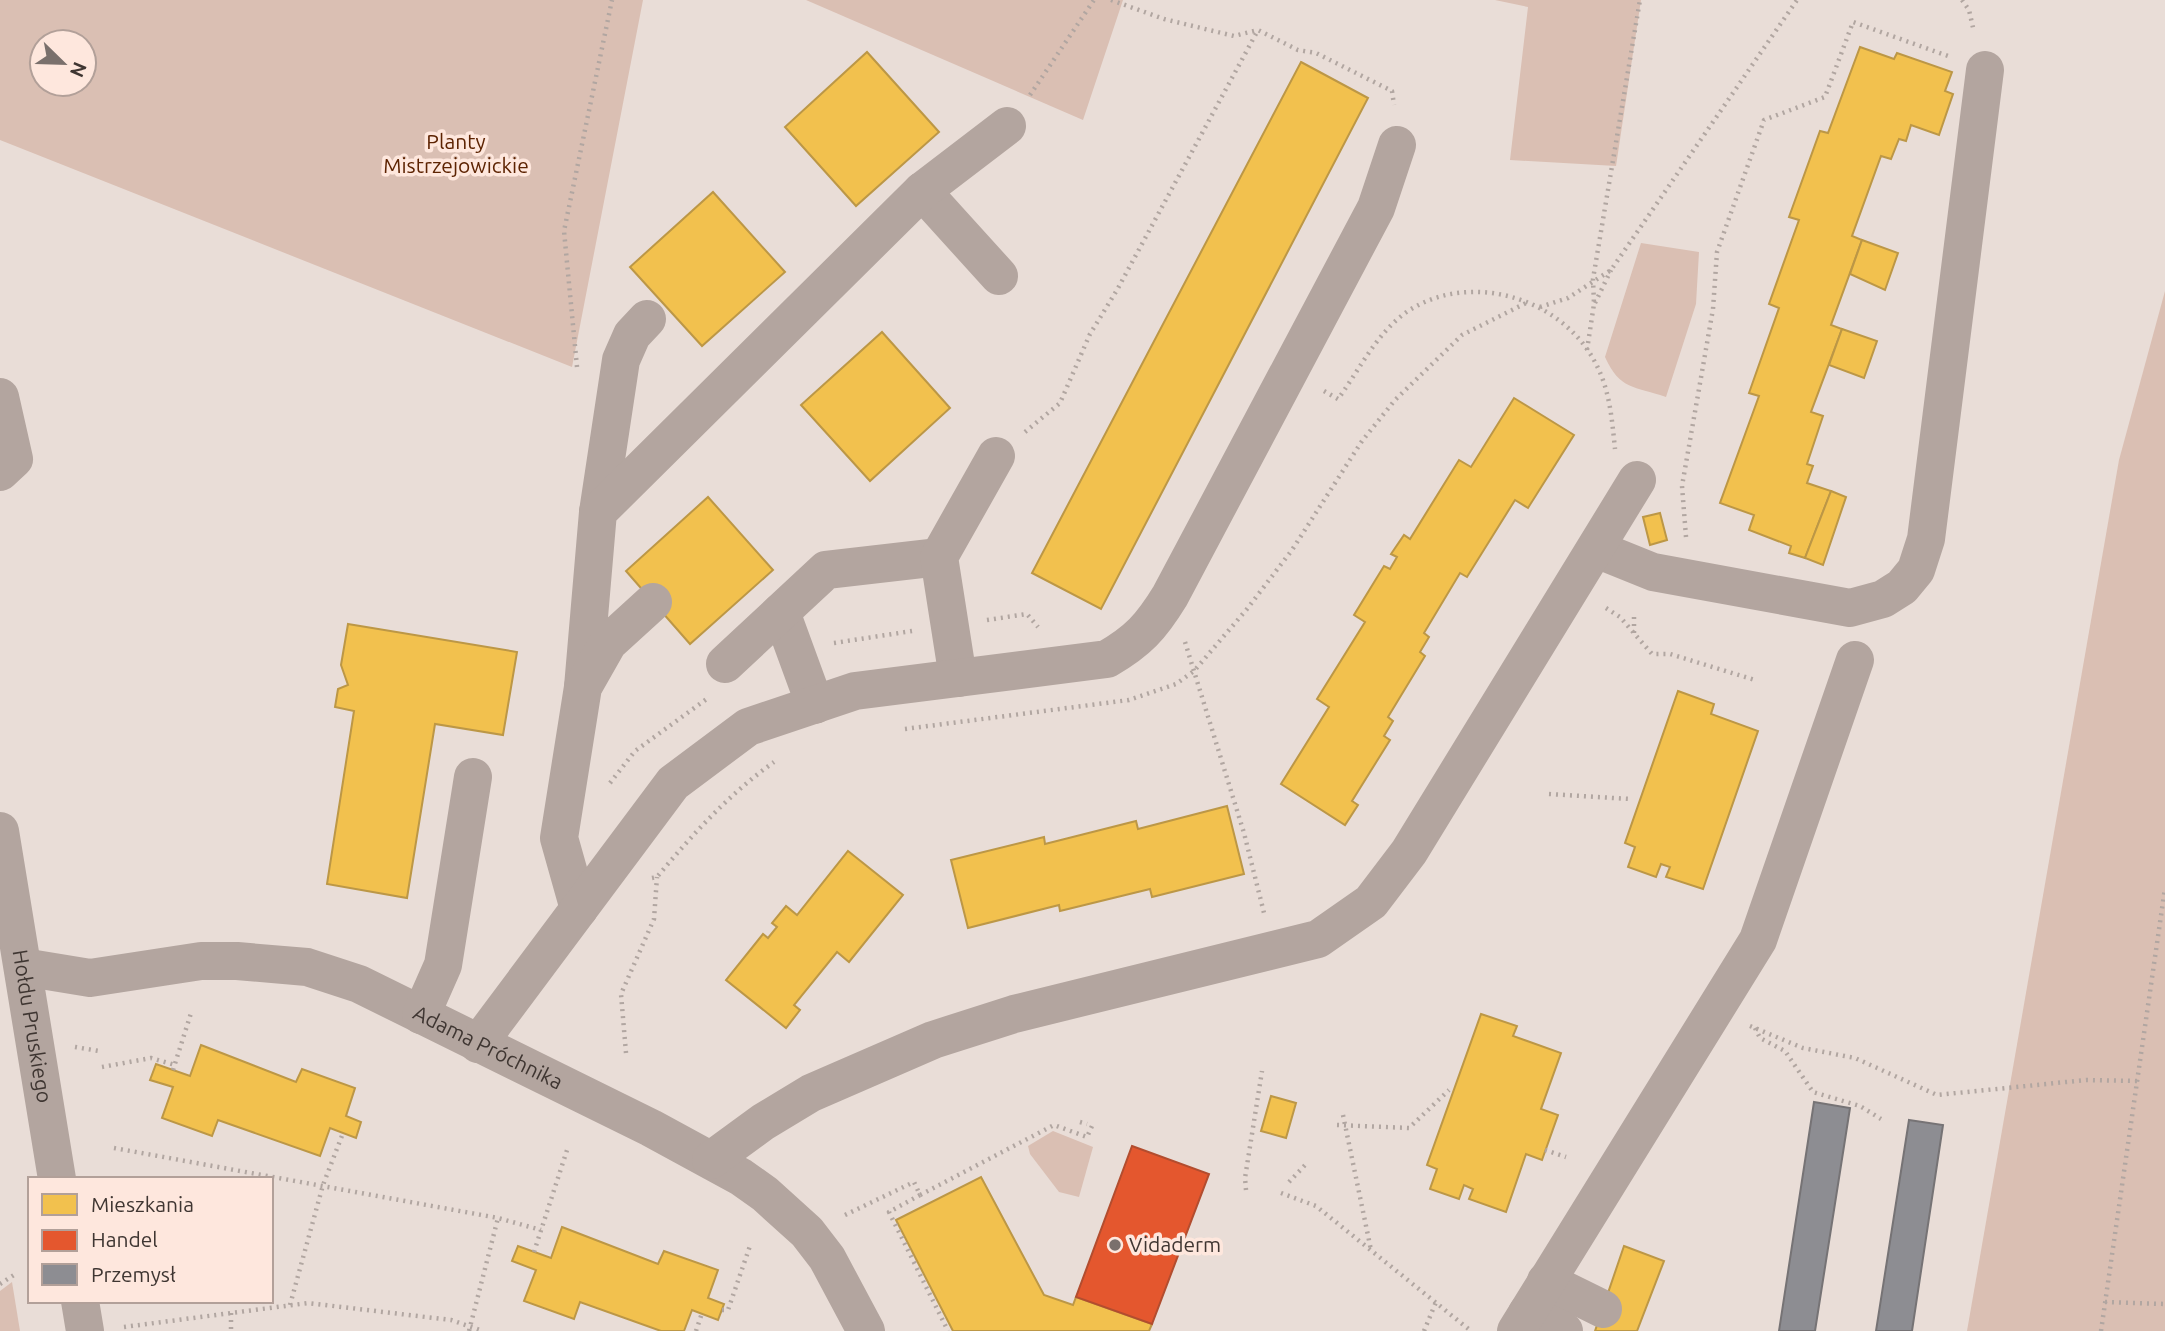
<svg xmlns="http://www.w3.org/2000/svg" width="2165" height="1331" font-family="Ubuntu,sans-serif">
<rect width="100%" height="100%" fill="#e9ddd7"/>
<g fill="#dabfb3" fill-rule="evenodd">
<path d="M0,0H643L572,367L0,140ZM42,42H84V84H42Z"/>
<polygon points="806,0 1123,0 1083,120"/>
<polygon points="1495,0 1641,0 1616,166 1510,160 1528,7"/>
<path d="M1641,243L1699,252L1696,304L1666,397C1634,386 1620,390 1605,357Z"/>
<polygon points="2165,291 2165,1331 1967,1331 2119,460"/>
<polygon points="1053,1131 1093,1147 1079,1197 1059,1192 1030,1154 1028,1146"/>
<polygon points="12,1282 20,1331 0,1331 0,1291"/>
</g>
<g fill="#f2c14e" stroke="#bc9746" stroke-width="2">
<polygon points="1860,47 1894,59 1897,53 1952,72 1945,91 1953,94 1939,135 1911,125 1906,141 1899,139 1891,159 1881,156 1852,236 1862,240 1831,325 1842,329 1811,412 1823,416 1807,464 1813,466 1807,483 1831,491 1805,558 1789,553 1791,546 1749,530 1754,515 1720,503 1759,396 1749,393 1779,308 1769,304 1799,220 1789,217 1820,131 1828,133"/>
<polygon points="867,52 939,132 856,206 785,127"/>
<polygon points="1301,62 1368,98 1101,609 1032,573"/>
<polygon points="713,192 785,272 702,346 630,267"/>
<polygon points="1862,240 1898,253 1885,290 1850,274"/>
<polygon points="1842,329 1877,341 1864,378 1829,365"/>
<polygon points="882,332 950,408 870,481 801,405"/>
<polygon points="1514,398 1574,435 1528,508 1515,500 1467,577 1460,573 1424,633 1429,637 1420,652 1425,656 1388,717 1393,721 1384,736 1390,740 1352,801 1358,805 1345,825 1281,784 1329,707 1317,699 1365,622 1354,615 1384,566 1390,569 1397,557 1391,554 1404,535 1410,539 1459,460 1471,467"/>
<polygon points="1831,491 1846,497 1823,565 1805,558"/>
<polygon points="708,497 773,570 690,644 626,571"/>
<polygon points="1660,513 1667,540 1650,545 1643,517"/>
<polygon points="348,624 517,652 503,735 435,724 407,898 327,884 354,711 335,707 338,689 348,685 341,665"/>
<polygon points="1678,691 1714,704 1711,714 1758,731 1703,889 1666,877 1670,867 1661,864 1656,877 1628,867 1635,847 1625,843"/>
<polygon points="1227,806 1244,874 1152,897 1150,889 1060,911 1059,905 968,928 951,860 1044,837 1045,844 1136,821 1138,829"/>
<polygon points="848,851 903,895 849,962 837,952 794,1005 800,1010 786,1028 726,980 763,934 768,938 777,927 772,923 786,906 797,915"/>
<polygon points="1481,1014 1517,1026 1513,1036 1561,1053 1541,1109 1558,1115 1542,1160 1526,1154 1506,1212 1469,1199 1473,1189 1464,1185 1459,1199 1430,1189 1437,1169 1427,1165"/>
<polygon points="201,1045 296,1082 302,1069 355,1088 346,1116 361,1122 356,1138 330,1128 320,1156 218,1120 212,1136 162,1118 173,1087 150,1080 156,1064 190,1076"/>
<polygon points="1271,1096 1296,1103 1286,1138 1261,1131"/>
<polygon points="981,1177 1044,1295 1073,1305 1076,1297 1152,1324 1149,1331 953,1331 896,1220"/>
<polygon points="562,1227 658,1264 664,1251 718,1270 708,1298 724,1304 718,1320 692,1310 684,1331 661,1331 580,1302 574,1319 524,1301 536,1270 512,1261 518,1246 551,1258"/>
<polygon points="1624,1246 1664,1261 1637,1331 1595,1331"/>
</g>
<polygon fill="#e4572e" stroke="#b24d2f" stroke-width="2" points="1132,1146 1209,1174 1152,1324 1076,1297"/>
<g fill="#8d8d92" stroke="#767375" stroke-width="2">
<polygon points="1814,1102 1850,1108 1815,1331 1779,1331"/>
<polygon points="1909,1120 1943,1125 1912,1331 1876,1331"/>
</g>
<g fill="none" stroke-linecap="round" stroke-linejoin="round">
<g stroke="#b1a6a1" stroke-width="4.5" stroke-dasharray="2 5" stroke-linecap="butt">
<polyline points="1111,0 1164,19 1234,36 1258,30 1298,50 1316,53 1392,91 1394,105"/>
<polyline points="1962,0 1969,10 1974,32"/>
<polyline points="1030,95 1094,0"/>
<polyline points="1595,303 1611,270"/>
<polyline points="1540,307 1568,298 1611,270 1797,0"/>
<polyline points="1587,350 1594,304 1593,279 1640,0"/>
<polyline points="577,367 564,231 612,0"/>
<path d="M1324,391L1338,399C1360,369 1377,332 1408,311C1471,270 1564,298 1597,366C1610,392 1612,420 1615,449"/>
<polyline points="1025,432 1060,403 1090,334 1117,290 1258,30"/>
<polyline points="1686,537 1682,486 1713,309 1717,252 1764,120 1825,97 1853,22 1948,56"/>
<polyline points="1606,608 1620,617 1652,654 1670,654 1755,680"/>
<polyline points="987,620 1027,614 1038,627"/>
<polyline points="1634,633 1634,617"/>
<polyline points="1185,642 1244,833 1264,913"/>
<polyline points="834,643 912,631"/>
<polyline points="905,729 1129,700 1176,684 1194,671 1247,609 1292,550 1362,441 1395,400 1462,335 1528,302"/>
<polyline points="610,783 635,751 708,698"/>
<polyline points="1549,794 1630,799"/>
<path d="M652,878L657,877C692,835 729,794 774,762"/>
<polyline points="1750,1026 1803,1048 1855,1058 1937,1095 2086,1080 2137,1081"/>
<polyline points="1755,1028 1760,1038 1785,1051 1813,1092 1860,1106 1881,1119"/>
<polyline points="75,1047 99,1051"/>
<polyline points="626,1053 621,994 654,919 657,877"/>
<polyline points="102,1067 151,1058 175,1065"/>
<polyline points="173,1070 192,1010"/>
<polyline points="1343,1115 1371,1250"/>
<polyline points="1080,1122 1087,1124"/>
<polyline points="1337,1125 1409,1128 1449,1090"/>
<polyline points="114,1148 498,1218 541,1230"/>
<polyline points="1545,1150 1566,1157"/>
<polyline points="1289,1182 1308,1162"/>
<polyline points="1246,1190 1245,1178 1262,1071"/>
<polyline points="1281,1193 1316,1206 1471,1331"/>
<polyline points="920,1195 889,1212 948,1331"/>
<polyline points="845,1215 914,1182 920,1195 1054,1125 1087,1137 1092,1126"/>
<polyline points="534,1252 568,1147"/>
<polyline points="0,1284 17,1273"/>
<polyline points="2105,1302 2165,1304"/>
<polyline points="290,1305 323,1185 343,1133"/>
<polyline points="722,1310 728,1310 751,1243"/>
<polyline points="231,1313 231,1331"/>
<polyline points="124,1327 308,1303 451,1320 483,1331"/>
<polyline points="469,1331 498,1218"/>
<polyline points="696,1331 702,1313"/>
<polyline points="1424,1331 1436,1302"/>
<polyline points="2101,1331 2165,888"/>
</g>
<g stroke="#b3a59f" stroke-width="38">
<polyline points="922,191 999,276"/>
<polyline points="0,397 14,459 0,472"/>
<polyline points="598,512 621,360 632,335 647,319"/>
<polyline points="1596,549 1653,572 1850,608 1883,599 1902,587 1916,570 1926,539 1985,70"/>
<polyline points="781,612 815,705"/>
<polyline points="725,664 826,570 939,557"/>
<polyline points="958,678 939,557 996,456"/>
<polyline points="583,687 598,512 922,191 1007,126"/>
<path id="s1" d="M0,831L57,1179"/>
<polyline points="579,909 559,838 583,687 608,643 653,602"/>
<path id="s2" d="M23,967L90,978L201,961H237L307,967L359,984L651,1128L741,1177L765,1194L807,1232L827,1258L866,1331"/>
<polyline points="421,1015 443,965 473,777"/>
<path d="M478,1044L673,783L748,727L855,691L1107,659C1138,641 1151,627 1170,596L1376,208L1397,145"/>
<polyline points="711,1160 763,1122 811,1093 933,1040 1014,1014 1318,939 1371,902 1409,852 1637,480"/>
<polyline points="1546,1281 1603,1309"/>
<polyline points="80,1301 85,1331"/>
<polyline points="1527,1313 1564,1331"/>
<polyline points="1516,1331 1758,940 1855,660"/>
</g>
</g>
<circle fill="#7a706c" stroke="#fee7dd" stroke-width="2.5" cx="1115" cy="1245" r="7"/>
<g text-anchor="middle" stroke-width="7" stroke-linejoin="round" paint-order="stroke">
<g font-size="21" fill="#5d2302" stroke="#fee7dd">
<text x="456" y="149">Planty<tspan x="456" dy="24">Mistrzejowickie</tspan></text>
</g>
<g font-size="21" fill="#3f3632" stroke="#fee7dd">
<text dy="7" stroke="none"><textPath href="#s1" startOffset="198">Hołdu Pruskiego</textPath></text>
<text dy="7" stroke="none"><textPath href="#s2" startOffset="485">Adama Próchnika</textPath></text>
</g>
<g font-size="21" fill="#3f3632" stroke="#fee7dd" text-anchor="start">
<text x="1129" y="1252">Vidaderm</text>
</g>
</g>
<rect x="28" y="1177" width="245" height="126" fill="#fee7dd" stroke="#b2a099" stroke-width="2"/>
<rect x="42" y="1194" width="35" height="21" fill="#f2c14e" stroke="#b2a099" stroke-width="2"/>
<text x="91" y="1212" font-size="21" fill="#3f3632">Mieszkania</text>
<rect x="42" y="1230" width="35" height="21" fill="#e4572e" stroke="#b2a099" stroke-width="2"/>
<text x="91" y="1247" font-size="21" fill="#3f3632">Handel</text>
<rect x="42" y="1264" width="35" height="21" fill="#8d8d92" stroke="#b2a099" stroke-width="2"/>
<text x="91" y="1282" font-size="21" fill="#3f3632">Przemysł</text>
<g transform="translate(63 63) rotate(113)"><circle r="33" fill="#fee7dd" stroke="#b2a099" stroke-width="2"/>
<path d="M0-5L12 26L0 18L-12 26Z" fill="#7a706c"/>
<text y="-10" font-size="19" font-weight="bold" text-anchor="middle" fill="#3f3632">N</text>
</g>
</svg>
